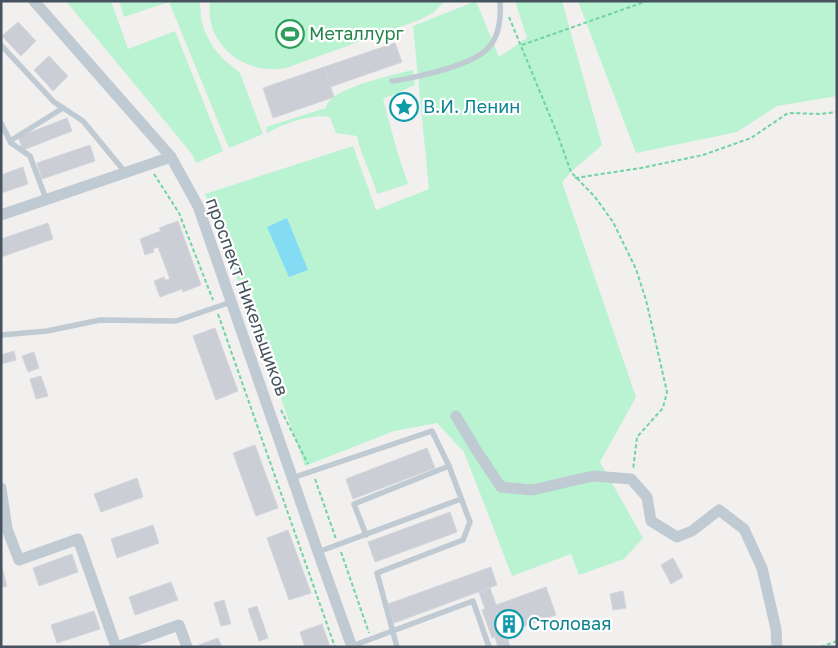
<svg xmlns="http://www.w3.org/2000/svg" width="838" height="648" font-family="'Golos Text',sans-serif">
<rect width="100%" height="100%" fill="#f2efef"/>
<g fill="#baf3d1">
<polygon points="66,1 111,1 128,49 175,31 223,151 196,163 192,154"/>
<polygon points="119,1 200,1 201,19 205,32 213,47 223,59 240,73 263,134 229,148 169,2 124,17"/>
<path d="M210,1H445L433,13L419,20L286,68C245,76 204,45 210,1Z"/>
<polygon points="476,1 499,57 527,38 515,1 562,1 602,145 571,172 562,182 636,397 600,462 643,538 624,559 579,575 571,554 512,576 464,452 437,423 394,431 305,466 249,309 205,194 353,146 376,210 429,189 413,26"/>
<polygon points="578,1 837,1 837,96 777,106 737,132 636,153"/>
<path d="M413,70L415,85L383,99L397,151L408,184L377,194C372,174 361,156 357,136L336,133L330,117C313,113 282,124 267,133L266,127L326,108C326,107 328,102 329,101C341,87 394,74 413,70Z"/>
</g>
<polygon fill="#84dbf4" points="287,218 308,270 289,277 267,227"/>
<g fill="#cbced5" stroke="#d3d5dc">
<polygon points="18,22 36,41 21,56 2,36"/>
<polygon points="395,43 402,62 330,87 324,67"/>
<polygon points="49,56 68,76 53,91 34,70"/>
<polygon points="324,67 334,97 273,118 263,88"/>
<polygon points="67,118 72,131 23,150 18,137"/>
<polygon points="90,145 95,161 42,179 37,163"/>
<polygon points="23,167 28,184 1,193 1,175"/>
<polygon points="178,221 201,285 183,292 182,289 160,297 154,281 164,277 165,280 170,279 158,247 153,249 154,252 145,255 140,239 161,231 159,228"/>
<polygon points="48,223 53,239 1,257 1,239"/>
<polygon points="215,328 238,391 216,400 193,336"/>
<polygon points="14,351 16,360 2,364 1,355"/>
<polygon points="34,352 39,368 28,372 22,356"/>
<polygon points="41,376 48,396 36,399 30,379"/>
<polygon points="255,445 278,508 256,516 233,453"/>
<polygon points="427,448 435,468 353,499 346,479"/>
<polygon points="137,478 143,497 101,512 94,494"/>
<polygon points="450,512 457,532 375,562 368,542"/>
<polygon points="153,525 159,543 117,558 111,539"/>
<polygon points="288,530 311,593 289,600 267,538"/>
<polygon points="72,554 78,572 39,586 33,568"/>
<polygon points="673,558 683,577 671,584 661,565"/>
<polygon points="1,564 7,586 1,588"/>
<polygon points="491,567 497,585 394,623 388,604"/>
<polygon points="171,582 178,600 135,615 129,597"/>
<polygon points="546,587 556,615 506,633 510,647 498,647 495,637 492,638 482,610 485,609 479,592 490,588 496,605"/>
<polygon points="623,591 626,608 613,610 610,594"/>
<polygon points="224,600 231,624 221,626 214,603"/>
<polygon points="257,606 268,638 259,641 248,609"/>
<polygon points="94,611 100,629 57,643 51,625"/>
<polygon points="322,624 330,647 305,647 300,632"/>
<polygon points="218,638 222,647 200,647 199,645"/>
</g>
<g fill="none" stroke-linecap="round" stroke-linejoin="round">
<g stroke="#6fd4a3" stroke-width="2" stroke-dasharray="4 2.5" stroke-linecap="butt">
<polyline points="509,17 557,133 571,172 595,197 613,222 636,269 646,300 667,392 663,408 637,437 633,470"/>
<polyline points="522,45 647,1"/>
<polyline points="154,174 179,213 213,300"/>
<polyline points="575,178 641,168 703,155 751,138 788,113 821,114 837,112"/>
<polyline points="218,314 335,647"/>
<polyline points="281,410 308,464"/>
<polyline points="315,479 336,539"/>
<polyline points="341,552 369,633"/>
<polyline points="821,647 837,641"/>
</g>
<g stroke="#bfcad3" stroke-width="5.5">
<polyline points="1,45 54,102 83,121 125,172"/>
<path d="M392,81C411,79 428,74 446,69C485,57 503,46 500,1"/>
<polyline points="1,123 11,143 30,156 46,199"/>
<polyline points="10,141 63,108"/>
<polyline points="1,335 47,331 100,320 176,321 231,302"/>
<polyline points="292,478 432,431 449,466 470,522 463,540 377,573 397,647"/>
<polyline points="366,535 354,504 449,466"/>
<polyline points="318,552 461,499"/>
<polyline points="352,646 473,601 489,647"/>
</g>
<g stroke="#bfcad3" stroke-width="11">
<polyline points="34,1 171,157 198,206 318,552 352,647"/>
<polyline points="1,215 171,157"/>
<polyline points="456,416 475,448 501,487 532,490 593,476 631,479 647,497 651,521 677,537 692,531 719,510 744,529 762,568 776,629 777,647"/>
<polyline points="1,488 7,529 19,560 78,539 116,647"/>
<polyline points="117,647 179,625 187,647"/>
</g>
</g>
<defs>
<symbol id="stadium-ring" viewBox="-11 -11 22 22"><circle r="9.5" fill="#fff" stroke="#2e9e5b" stroke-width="1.5"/><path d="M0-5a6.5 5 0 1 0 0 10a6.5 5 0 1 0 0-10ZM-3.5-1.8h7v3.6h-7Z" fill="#2e9e5b"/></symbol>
<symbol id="sight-ring" viewBox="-11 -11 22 22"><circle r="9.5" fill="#fff" stroke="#0f9aa8" stroke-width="1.5"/><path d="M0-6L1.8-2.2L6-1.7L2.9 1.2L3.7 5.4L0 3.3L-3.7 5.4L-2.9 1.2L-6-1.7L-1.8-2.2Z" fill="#0f9aa8"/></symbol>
<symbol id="building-ring" viewBox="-11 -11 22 22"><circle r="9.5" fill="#fff" stroke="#0f9aa8" stroke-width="1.5"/><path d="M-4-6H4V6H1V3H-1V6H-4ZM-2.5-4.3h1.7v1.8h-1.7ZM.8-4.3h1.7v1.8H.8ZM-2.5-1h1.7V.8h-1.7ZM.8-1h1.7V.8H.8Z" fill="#0f9aa8"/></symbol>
</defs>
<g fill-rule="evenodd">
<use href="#stadium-ring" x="274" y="18" width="32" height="32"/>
<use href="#sight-ring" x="388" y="91" width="32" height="32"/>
<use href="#building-ring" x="493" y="608" width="32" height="32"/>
</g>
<g text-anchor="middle" stroke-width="4.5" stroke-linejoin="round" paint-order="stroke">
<g font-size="18" fill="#27864d" stroke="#fff" text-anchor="start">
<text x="309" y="40">Металлург</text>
</g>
<g font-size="18" fill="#0d838f" stroke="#fff" text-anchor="start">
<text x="423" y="113">В.И. Ленин</text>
<text x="528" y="630">Столовая</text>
</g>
<g font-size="18" fill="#46535f" stroke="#fff">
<text transform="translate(247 297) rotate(70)" y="6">проспект Никельщиков</text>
</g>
</g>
<rect width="838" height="648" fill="none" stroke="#46535f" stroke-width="5"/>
</svg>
